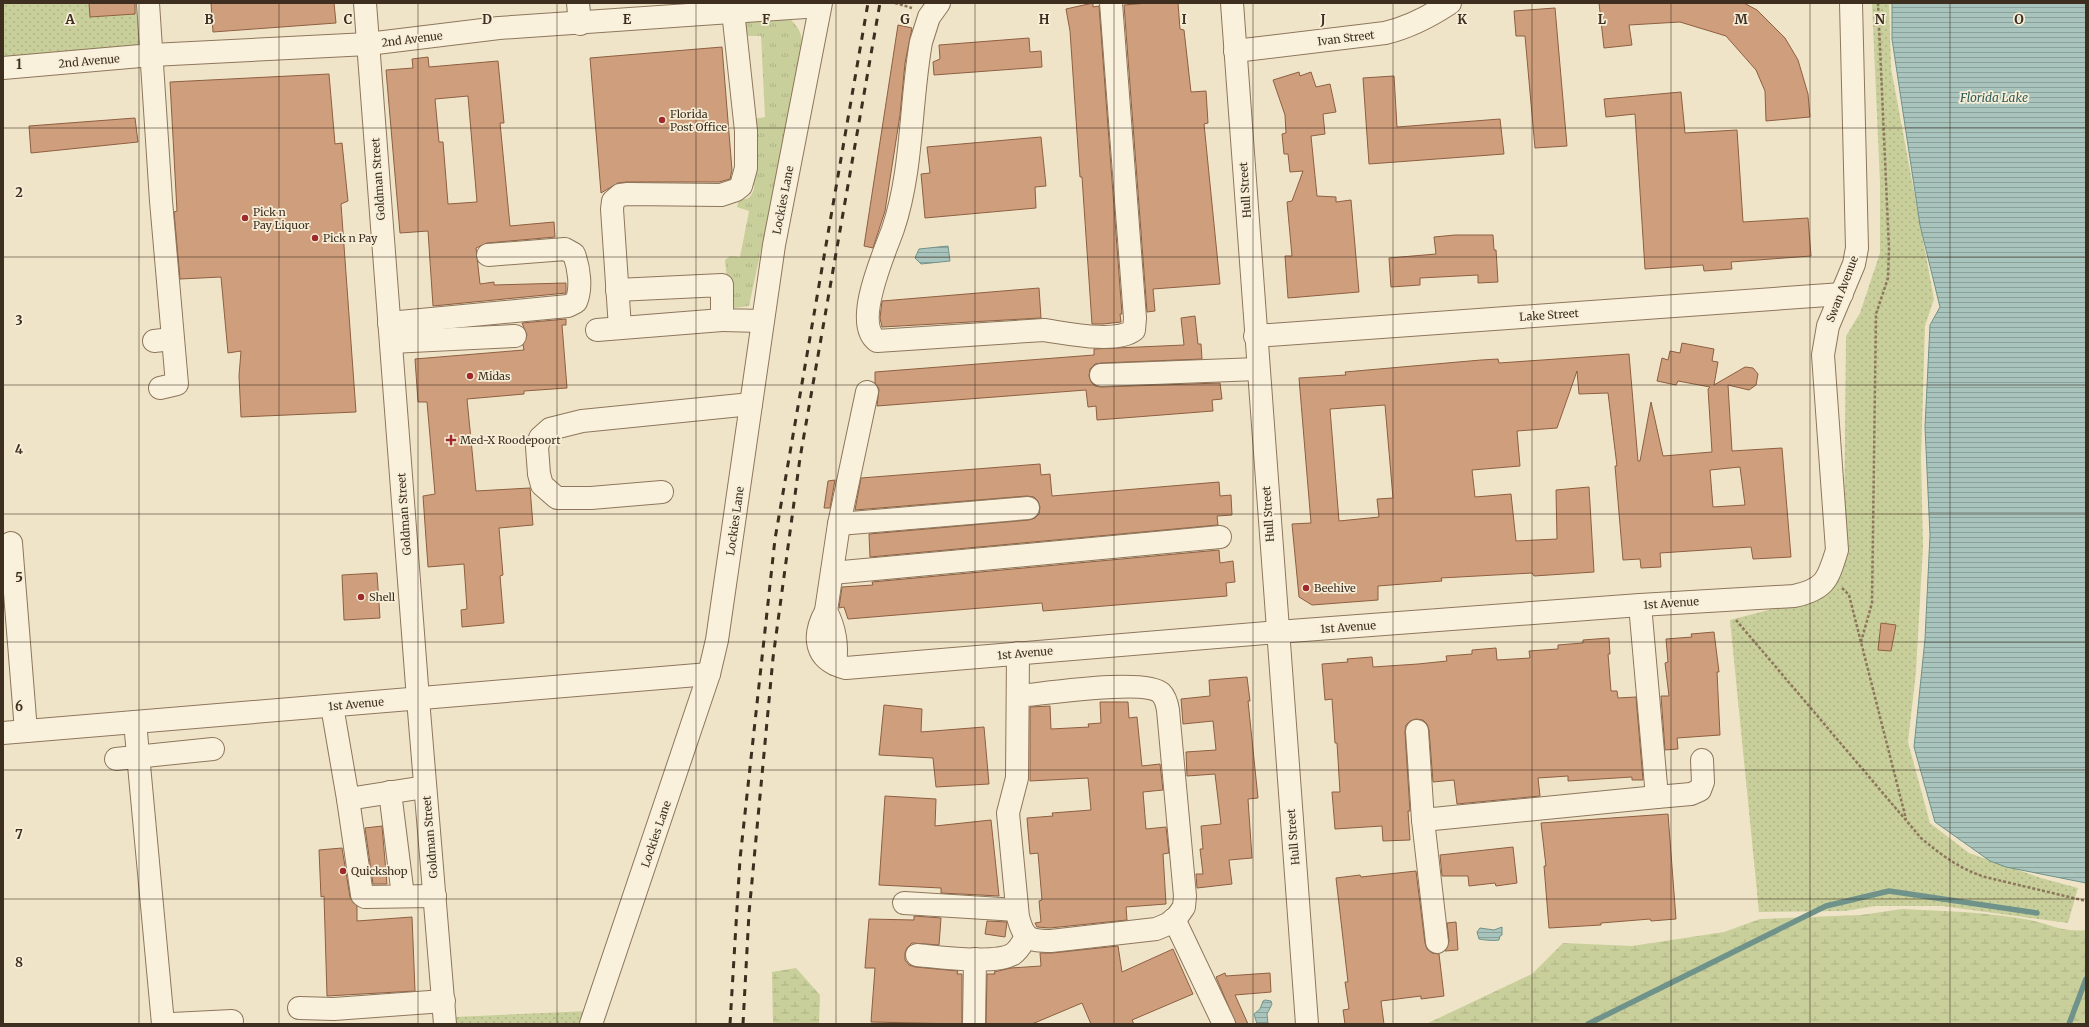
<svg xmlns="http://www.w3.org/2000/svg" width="2089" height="1027" font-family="Merriweather,serif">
<defs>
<pattern id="grass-tufts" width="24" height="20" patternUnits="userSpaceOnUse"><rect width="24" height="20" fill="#c9cf9b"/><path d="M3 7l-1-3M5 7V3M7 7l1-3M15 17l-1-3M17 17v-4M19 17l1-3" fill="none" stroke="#aeb285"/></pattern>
<pattern id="wetland-marsh" width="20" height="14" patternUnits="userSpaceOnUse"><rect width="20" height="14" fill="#c9cf9b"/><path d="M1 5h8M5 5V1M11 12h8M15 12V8" fill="none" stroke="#aeb285"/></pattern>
<pattern id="park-dots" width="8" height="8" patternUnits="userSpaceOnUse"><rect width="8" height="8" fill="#c9cf9b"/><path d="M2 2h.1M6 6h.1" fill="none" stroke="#aeb285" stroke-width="1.8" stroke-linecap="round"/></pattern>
<pattern id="water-rules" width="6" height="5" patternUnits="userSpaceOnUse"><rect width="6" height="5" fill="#a9c4bc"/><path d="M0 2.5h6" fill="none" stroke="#8ba098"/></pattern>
</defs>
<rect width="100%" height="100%" fill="#f0e4c8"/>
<path fill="url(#grass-tufts)" d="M789,18C804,32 802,38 802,58L749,306L735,308L730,306L725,260L730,256L740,257L749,211L737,207L739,199C749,200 750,198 754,189L752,119L765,117L761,36H748L743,30L747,21Z"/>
<g fill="url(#wetland-marsh)">
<path d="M1902,909C1944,911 1988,912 2030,920C2049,924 2066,933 2086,930V1024H1426L1532,974L1563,943L1632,946L1724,932L1760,919L1861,915Z"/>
<polygon points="796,968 820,995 819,1024 773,1024 772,972"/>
</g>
<g fill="url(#park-dots)">
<polygon points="3,3 142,3 146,50 3,62"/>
<polygon points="1872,3 1889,3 1891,68 1934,299 1925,326 1921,458 1923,546 1916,672 1908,742 1930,823 1969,853 2041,878 2078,888 2068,923 1942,906 1875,906 1845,911 1759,912 1730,620 1819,597 1837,582 1844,533 1846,336 1860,313 1880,253 1880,183"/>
<polygon points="589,1011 585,1024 455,1024 454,1017"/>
</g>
<g fill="url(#water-rules)" stroke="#6f938a">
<polygon points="1892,3 2086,3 2086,883 2006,867 1990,861 1935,822 1914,747 1925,639 1930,535 1925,427 1930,325 1940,307 1920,225 1892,39"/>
<polygon points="948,246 950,261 921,264 915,258 919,249"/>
<path d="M1502,927V935L1500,936L1499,940C1495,941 1483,940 1479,939L1477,932L1480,928L1494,930Z"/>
<polygon points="1265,1000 1271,1001 1272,1004 1267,1014 1268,1024 1257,1024 1254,1014 1260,1009 1263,1001"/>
</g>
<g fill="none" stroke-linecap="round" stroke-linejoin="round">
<g stroke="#6f938a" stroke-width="5.5">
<polyline points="1588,1024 1826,906 1889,891 2037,913"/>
<polyline points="2069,1024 2086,979"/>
</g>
</g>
<g fill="#cf9f7d" stroke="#8d5f41" fill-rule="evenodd">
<polygon points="89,3 135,3 135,14 90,17"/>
<polygon points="211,3 334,3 336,23 213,32"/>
<polygon points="1093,3 1093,7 1099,6 1122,314 1120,314 1121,322 1103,324 1092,324 1082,177 1080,177 1070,31 1066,9"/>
<polygon points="1148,3 1178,3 1180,29 1184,30 1191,92 1206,91 1208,123 1204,124 1220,284 1153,289 1155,311 1147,312 1124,5"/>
<polygon points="1599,3 1744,3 1757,10 1785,38 1798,60 1808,94 1810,117 1766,121 1765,91 1756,70 1726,36 1680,22 1629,25 1632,45 1604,48"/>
<polygon points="1555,8 1567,146 1535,148 1525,36 1516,36 1514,11"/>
<polygon points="898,25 912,28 905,63 900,115 885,211 873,248 864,246"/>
<polygon points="1029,38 1030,52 1041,51 1042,67 934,75 933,62 940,59 939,45"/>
<polygon points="722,47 732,170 730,179 719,182 626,182 618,183 601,193 590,58"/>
<path d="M428,57L429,67L498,61L504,123H500L510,226L554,222L555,237L487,243L476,248L480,284L494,282V285L566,283V293L433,306L428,231L400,233L386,70L413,68L412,59ZM468,96L477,202L448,204L443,142H439L435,99Z"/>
<polygon points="1299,72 1300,76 1311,72 1316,87 1330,84 1336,112 1323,114 1325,134 1311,136 1317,196 1336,197 1336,202 1351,200 1359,292 1288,298 1285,256 1292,256 1287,202 1292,201 1303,171 1290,172 1288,154 1284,154 1282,134 1286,133 1285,115 1273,80"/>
<polygon points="329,74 335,144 342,143 348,201 341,204 356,412 241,417 239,376 241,351 228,353 221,277 180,279 174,212 177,211 170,82"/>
<polygon points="1394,76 1397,127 1500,119 1504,154 1369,164 1363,78"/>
<polygon points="1681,92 1685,133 1737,130 1743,222 1808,218 1811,256 1731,262 1732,269 1704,271 1703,265 1645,269 1635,114 1606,117 1604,99"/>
<polygon points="135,118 138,142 31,153 29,126"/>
<polygon points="1041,137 1046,186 1035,187 1036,208 925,218 921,174 930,173 927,147"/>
<polygon points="1455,235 1493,235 1494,250 1496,250 1498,282 1478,283 1478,275 1420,278 1420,285 1391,287 1389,258 1436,254 1434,237"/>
<polygon points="1039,288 1041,318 882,327 880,318 882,301"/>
<polygon points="1195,316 1198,344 1201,344 1202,359 1101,363 1095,364 1090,369 1089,376 1091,382 1095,386 1101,387 1220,383 1222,399 1212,400 1213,411 1097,420 1096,406 1088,407 1086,390 877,406 879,389 875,383 875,372 1094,355 1094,349 1184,345 1181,318"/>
<polygon points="566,319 566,325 562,325 567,388 524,391 524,394 467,399 476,491 530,488 533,525 499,528 503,575 500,576 504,623 462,627 461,610 467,609 464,564 428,567 423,496 435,494 427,402 418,402 415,359 524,350 523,345 527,335 522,323"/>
<path d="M1682,343L1714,349L1712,361L1718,362L1714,385L1745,367L1753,368L1758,374L1756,385L1749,390L1728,385L1732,451L1782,448L1791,557L1753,559L1751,547L1660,553L1661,567L1641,568L1640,559L1623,560L1615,466H1617L1608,393L1579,394L1577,371L1557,428L1517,431L1520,466L1472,470L1475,497L1511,494L1516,541L1557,539L1556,490L1589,487L1594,572L1534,576L1532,573L1441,578L1442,581L1378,586V600L1312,605L1299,597L1292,524L1311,523L1299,378L1346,375L1345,372L1481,360L1498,359L1499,363L1629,354L1638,461H1640L1651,402L1663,456L1712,452L1708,389L1710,387L1678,381L1676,385L1657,381L1662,358L1668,360L1670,351L1680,353ZM1385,405L1393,498L1377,499L1379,517L1339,521L1330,409ZM1740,467L1745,505L1713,507L1710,470Z"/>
<polygon points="1040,464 1041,475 1050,474 1052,496 1219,482 1220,496 1231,495 1232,515 1217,516 1218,525 870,557 869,534 1029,520 1035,518 1039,514 1040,507 1038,501 1034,497 1027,496 855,510 861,478"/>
<polygon points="835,480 830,508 824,508 828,481"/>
<polygon points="1219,550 1220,563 1233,561 1235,582 1226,583 1227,596 1043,611 1042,603 848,619 844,607 839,608 842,587 873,585 872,582"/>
<polygon points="377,573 380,618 344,620 342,575"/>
<polygon points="1881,623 1896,625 1891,651 1878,650"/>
<polygon points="1714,632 1719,672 1717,672 1720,735 1677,738 1678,749 1665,750 1661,696 1669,696 1665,663 1668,662 1666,639 1692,637 1691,634"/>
<polygon points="1609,638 1610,654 1608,654 1611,691 1617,691 1618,698 1636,697 1643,780 1632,780 1632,777 1568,781 1568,776 1538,778 1540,796 1457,804 1454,780 1433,782 1429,730 1427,724 1423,720 1416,719 1410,721 1406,725 1405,732 1410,811 1408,811 1410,840 1383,841 1382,826 1335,829 1332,792 1340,792 1337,743 1335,743 1332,699 1325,700 1322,664 1348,662 1347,659 1372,657 1373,667 1418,664 1447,661 1446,656 1472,654 1472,650 1496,648 1497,660 1530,658 1529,651 1558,649 1558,645 1583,643 1583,640"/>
<polygon points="1247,677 1250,701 1248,701 1258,798 1248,799 1252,858 1229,860 1232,884 1197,888 1196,874 1203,874 1200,849 1203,849 1201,826 1221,824 1215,774 1187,776 1186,752 1216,750 1213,721 1183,724 1181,699 1210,696 1209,680"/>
<polygon points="1100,702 1128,702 1129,718 1137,717 1142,766 1160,764 1163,790 1143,792 1146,829 1166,827 1169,853 1163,854 1166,904 1126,907 1127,920 1050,928 1037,927 1035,923 1041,922 1039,901 1042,900 1038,853 1030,854 1027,818 1053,816 1052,813 1091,810 1088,778 1030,781 1030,707 1050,706 1051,729 1089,727 1088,724 1101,723"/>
<polygon points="884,705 922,709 921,732 984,727 989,784 936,787 933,758 879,755"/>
<polygon points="885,796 936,799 935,826 991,820 999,896 941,893 941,888 879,885"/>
<polygon points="1668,814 1676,919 1651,921 1650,919 1601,923 1601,925 1549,928 1544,866 1546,866 1541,823"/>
<polygon points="382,826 387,884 373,884 365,828"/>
<polygon points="1513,847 1517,883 1496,886 1495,883 1469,886 1468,876 1442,876 1440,855"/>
<polygon points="342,848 350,897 357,906 357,921 412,917 415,991 327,996 324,896 321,897 319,850"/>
<polygon points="1416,871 1425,943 1427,949 1432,953 1439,954 1444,996 1421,999 1421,996 1381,1001 1384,1024 1345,1024 1343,1010 1349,1009 1345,982 1348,982 1336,878 1360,875 1361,877"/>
<polygon points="914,916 941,918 939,945 912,943 907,948 905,953 905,960 909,965 915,967 958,971 957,974 962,974 962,1024 871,1022 875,968 865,968 869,919 914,920"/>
<polygon points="987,921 1007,922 1005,937 985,934"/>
<polygon points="1456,922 1458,950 1445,951 1449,941 1447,923"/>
<polygon points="1118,946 1122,972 1173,949 1193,994 1132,1020 1134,1024 1091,1024 1082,1003 1032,1024 986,1024 987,974 995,974 994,972 1011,968 1041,966 1040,953 1052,953"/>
<polygon points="1225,973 1226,976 1270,973 1271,992 1235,995 1248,1024 1236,1024 1216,977"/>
</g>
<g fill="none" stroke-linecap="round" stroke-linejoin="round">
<defs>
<g id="minor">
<polyline points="148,3 161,201 177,384 160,388"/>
<polyline points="365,3 418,699 445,1024"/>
<polyline points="578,3 580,24"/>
<path d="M939,3L929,17L921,42C910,103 913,170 893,229C885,252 852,323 877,341L1044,330C1066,333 1116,344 1134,330L1135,318L1111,3"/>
<polyline points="1232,3 1307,1024"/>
<path d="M1235,51L1385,33C1410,27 1429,17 1450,3"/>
<polyline points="3,68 152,55 368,44 499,28 820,6"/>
<polyline points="617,290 722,285 722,320 762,321"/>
<path d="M389,323L568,306L576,302C582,288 579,268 574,254L565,249L488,255"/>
<polyline points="620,328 612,209 613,201 620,195 628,194 721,195 736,190 741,186 746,168 746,131 733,11"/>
<polyline points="597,330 722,320"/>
<polyline points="1255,336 1842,294"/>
<polyline points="154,341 172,339"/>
<polyline points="391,342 515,336"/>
<polyline points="1101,375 1258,369"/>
<path d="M867,392L839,524L826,611C812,636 814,660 846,668L1277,632L1640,605L1794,596C1826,589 1828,579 1837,550L1823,355L1828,326L1854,264L1857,248L1851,3"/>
<polyline points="662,492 591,498 557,498 542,485 539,474 537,447 540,438 550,429 582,421 751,404"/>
<polyline points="839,524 1028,508"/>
<polyline points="11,543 26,731"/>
<polyline points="832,573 1220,537"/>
<polyline points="1640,605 1657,797 1691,794 1700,790 1703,782 1702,760"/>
<path d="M826,611C835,628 838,644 835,664"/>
<path d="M1018,696C1043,694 1144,678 1161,693C1165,697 1167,704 1168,710L1185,896L1184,907L1177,917L1168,924L1156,929L1051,941C1029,941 1024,939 1018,917L1008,813L1017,778L1018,653"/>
<polyline points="332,706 348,799 362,895 365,897 435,896"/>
<polyline points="135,722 163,1024"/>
<polyline points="1417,731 1423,820 1657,797"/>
<polyline points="3,733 709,674"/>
<polyline points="116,759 213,749"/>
<polyline points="390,792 403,896"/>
<polyline points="348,799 425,787"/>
<polyline points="1423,820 1437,942"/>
<polyline points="904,903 1017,910"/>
<polyline points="1174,919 1224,1024"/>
<path d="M917,955C939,957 995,965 1013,954C1019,950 1023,942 1026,937"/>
<polyline points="299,1008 334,1009 444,1001"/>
<polyline points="172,1024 232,1021"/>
<polyline points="591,1024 709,674 717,640 774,245 821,3"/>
<polyline points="974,1024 975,959"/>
</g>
</defs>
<use href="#minor" stroke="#8d765c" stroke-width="24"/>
<g stroke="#8d765c" stroke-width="2.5" stroke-dasharray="3 2" stroke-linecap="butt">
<polyline points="895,3 912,8"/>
<polyline points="1842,588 1849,595 1906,819"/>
<path d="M1736,620L1921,838C1941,855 1960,869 1985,877L2086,901"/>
<polyline points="1861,642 1872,603 1876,314 1888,278 1889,249 1878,3"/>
</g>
<use href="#minor" stroke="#faf1dc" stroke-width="22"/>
<g stroke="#3d2e20" stroke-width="3" stroke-dasharray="7 7" stroke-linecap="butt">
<polyline points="730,1024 740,859 775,539 868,3"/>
<polyline points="743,1024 749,913 773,658 800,458 880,3"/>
</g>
</g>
<path fill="none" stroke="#3d2e20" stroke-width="1" stroke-opacity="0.55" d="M139,3V1024M279,3V1024M418,3V1024M557,3V1024M696,3V1024M836,3V1024M975,3V1024M1114,3V1024M1253,3V1024M1393,3V1024M1532,3V1024M1671,3V1024M1810,3V1024M1950,3V1024M3,128H2086M3,257H2086M3,385H2086M3,514H2086M3,642H2086M3,770H2086M3,899H2086"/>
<g fill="#9e2a2b" stroke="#f7eed8" stroke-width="1.5">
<circle cx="662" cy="120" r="4"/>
<circle cx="245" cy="218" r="4"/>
<circle cx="315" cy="238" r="4"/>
<circle cx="470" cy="376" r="4"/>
<path d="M449 434h4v4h4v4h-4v4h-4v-4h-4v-4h4z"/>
<circle cx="1306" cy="588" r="4"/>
<circle cx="361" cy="597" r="4"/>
<circle cx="343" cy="871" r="4"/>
</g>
<g text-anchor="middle" stroke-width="3.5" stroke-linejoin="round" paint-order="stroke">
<g font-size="11" fill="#3d2e20" stroke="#f7eed8">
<text transform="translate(1346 38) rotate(-7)" y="4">Ivan Street</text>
<text transform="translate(412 39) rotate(-7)" y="4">2nd Avenue</text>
<text transform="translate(89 61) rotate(-5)" y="4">2nd Avenue</text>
<text transform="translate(378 179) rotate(-94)" y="4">Goldman Street</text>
<text transform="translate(1245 190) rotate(-94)" y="4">Hull Street</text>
<text transform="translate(783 200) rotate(-79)" y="4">Lockies Lane</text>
<text transform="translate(1842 289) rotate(-69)" y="4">Swan Avenue</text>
<text transform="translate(1549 315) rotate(-4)" y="4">Lake Street</text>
<text transform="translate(404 514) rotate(-94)" y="4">Goldman Street</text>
<text transform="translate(1268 514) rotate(-94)" y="4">Hull Street</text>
<text transform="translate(735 521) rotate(-82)" y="4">Lockies Lane</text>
<text transform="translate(1671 603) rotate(-4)" y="4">1st Avenue</text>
<text transform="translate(1348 627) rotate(-4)" y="4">1st Avenue</text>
<text transform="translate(1025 653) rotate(-5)" y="4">1st Avenue</text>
<text transform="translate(356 704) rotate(-5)" y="4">1st Avenue</text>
<text transform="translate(656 834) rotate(-71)" y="4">Lockies Lane</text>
<text transform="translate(430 837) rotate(-95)" y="4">Goldman Street</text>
<text transform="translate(1293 837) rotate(-95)" y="4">Hull Street</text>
</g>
<g font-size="11" fill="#3d2e20" stroke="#f7eed8" text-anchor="start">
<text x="670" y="118">Florida<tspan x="670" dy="13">Post Office</tspan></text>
<text x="253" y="216">Pick n<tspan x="253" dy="13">Pay Liquor</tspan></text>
<text x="323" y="242">Pick n Pay</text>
<text x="478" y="380">Midas</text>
<text x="460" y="444">Med-X Roodepoort</text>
<text x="1314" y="592">Beehive</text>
<text x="369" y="601">Shell</text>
<text x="351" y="875">Quickshop</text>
</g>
<g font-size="12" font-style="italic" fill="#2f5d5a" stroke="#f7eed8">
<text x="1994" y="102">Florida Lake</text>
</g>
</g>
<g font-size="13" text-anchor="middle" font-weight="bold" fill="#3d2e20" stroke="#f7eed8" stroke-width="3.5" stroke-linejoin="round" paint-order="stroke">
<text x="70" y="24">A</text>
<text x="209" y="24">B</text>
<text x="348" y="24">C</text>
<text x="487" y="24">D</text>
<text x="627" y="24">E</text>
<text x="766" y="24">F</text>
<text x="905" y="24">G</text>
<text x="1044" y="24">H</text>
<text x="1184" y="24">I</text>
<text x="1323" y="24">J</text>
<text x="1462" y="24">K</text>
<text x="1602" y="24">L</text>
<text x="1741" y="24">M</text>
<text x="1880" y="24">N</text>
<text x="2019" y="24">O</text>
<text x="19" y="69">1</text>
<text x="19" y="197">2</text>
<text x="19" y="325">3</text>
<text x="19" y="454">4</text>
<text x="19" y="582">5</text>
<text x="19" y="711">6</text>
<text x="19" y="839">7</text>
<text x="19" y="967">8</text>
</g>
<rect width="2089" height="1027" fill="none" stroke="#3d2e20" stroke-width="8"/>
</svg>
